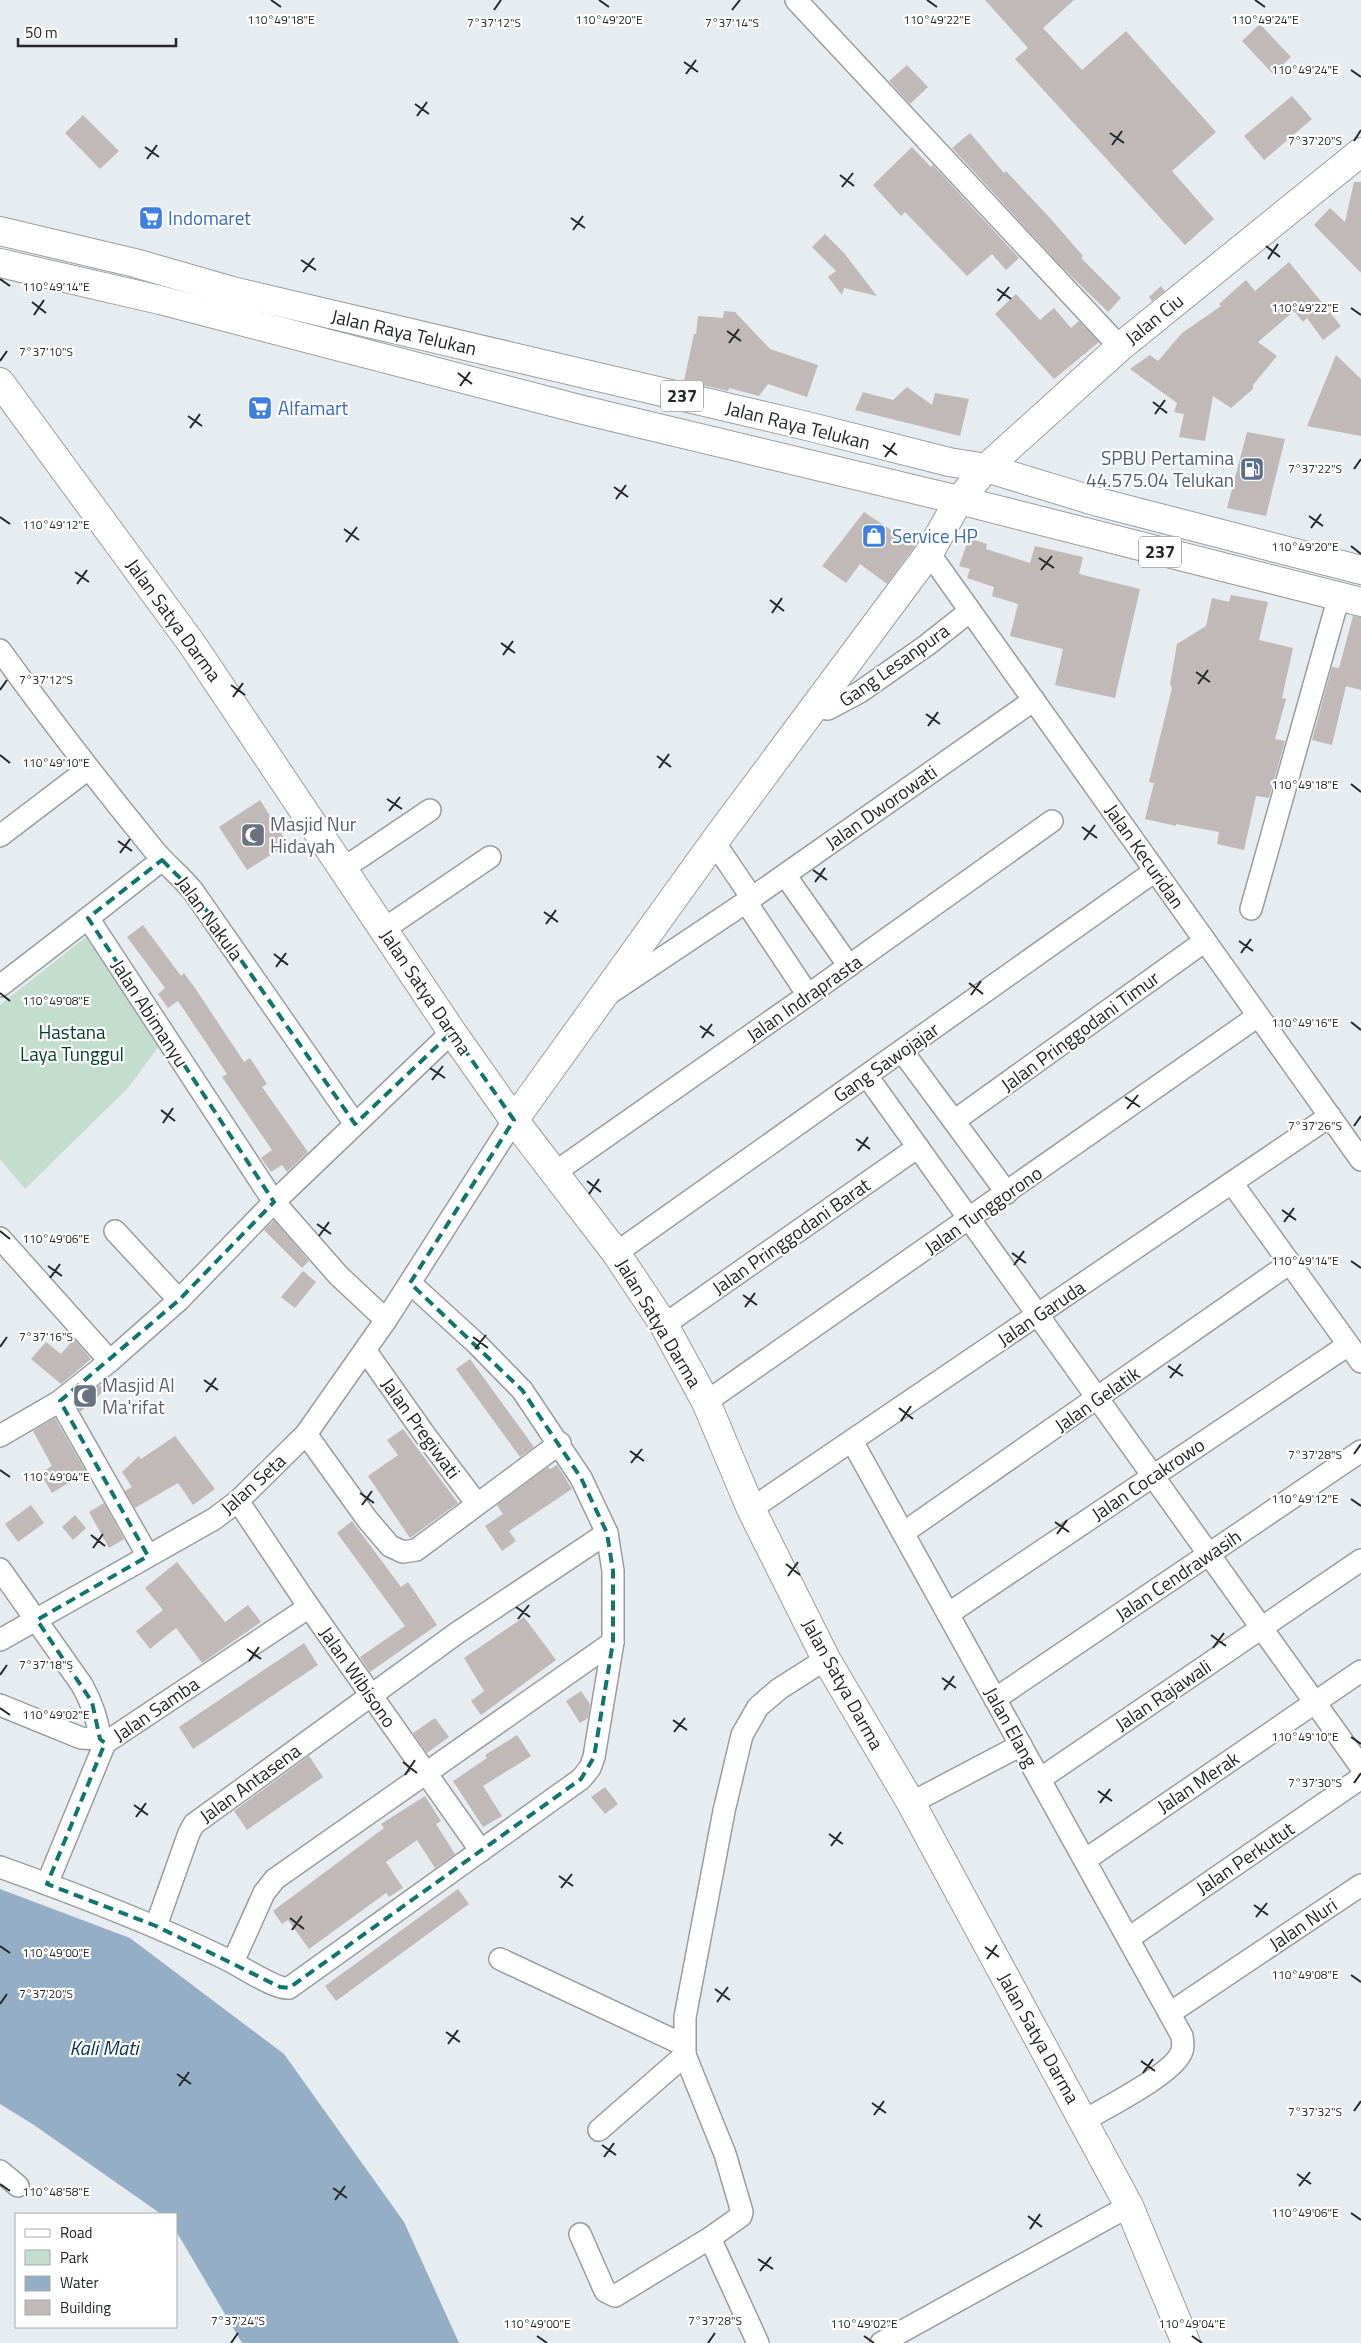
<svg xmlns="http://www.w3.org/2000/svg" width="1361" height="2343" font-family="'Titillium Web',sans-serif">
<rect width="100%" height="100%" fill="#e7ecf1"/>
<polygon fill="#c3dece" points="87,936 159,1046 128,1088 25,1189 0,1159 0,1005"/>
<polygon fill="#94aec5" points="0,1889 130,1938 284,2054 404,2222 459,2343 242,2343 176,2231 176,2214 161,2214 34,2125 0,2104"/>
<g fill="#c0b9b8">
<polygon points="985,0 1074,0 1043,28 1082,70 1126,31 1216,132 1172,171 1214,219 1185,245 1015,59 1028,48"/>
<polygon points="1260,24 1291,57 1273,74 1242,41"/>
<polygon points="907,65 928,87 910,104 889,81"/>
<polygon points="1292,96 1312,119 1264,160 1244,136"/>
<polygon points="83,115 119,151 100,169 65,133"/>
<polygon points="970,133 1004,173 1006,171 1050,218 1083,256 1081,258 1121,298 1108,312 1060,265 952,148"/>
<polygon points="912,147 931,167 933,165 1019,258 1006,270 992,254 967,276 905,212 901,216 873,185"/>
<polygon points="1354,182 1361,182 1361,273 1314,225 1330,208 1345,222"/>
<polygon points="825,234 844,253 877,296 844,288 842,295 828,277 836,271 812,247"/>
<polygon points="1289,262 1341,326 1323,340 1307,318 1303,322 1294,311 1258,342 1277,356 1253,385 1253,389 1231,408 1213,396 1205,441 1179,437 1184,414 1174,412 1177,403 1130,369 1150,355 1158,361 1182,333 1221,306 1219,304 1246,280 1255,291"/>
<polygon points="1161,286 1165,291 1152,301 1149,297"/>
<polygon points="1016,294 1040,320 1054,308 1071,328 1079,321 1099,342 1054,379 995,314"/>
<polygon points="724,311 735,312 770,349 818,365 807,397 768,384 759,396 729,388 728,391 684,381 694,334 696,334 698,316 723,318"/>
<polygon points="1336,355 1361,379 1361,436 1307,426"/>
<polygon points="907,387 932,405 935,393 969,399 960,436 855,410 863,392 893,400"/>
<polygon points="1247,432 1285,439 1266,516 1227,508"/>
<polygon points="864,512 915,546 887,584 860,564 846,583 822,566"/>
<polygon points="969,538 987,544 986,549 1030,563 1035,546 1083,557 1079,574 1140,589 1115,698 1055,685 1063,649 1010,636 1018,604 992,596 994,587 967,578 970,569 959,566"/>
<polygon points="1231,595 1268,602 1259,640 1293,648 1282,698 1286,699 1275,739 1285,741 1269,798 1256,796 1244,850 1217,844 1219,832 1176,824 1176,826 1145,819 1154,783 1149,782 1172,688 1170,684 1177,644 1206,626 1212,598 1229,602"/>
<polygon points="1353,616 1361,617 1361,690 1346,686 1332,745 1312,740 1332,667 1339,668"/>
<polygon points="260,800 288,844 247,870 219,827"/>
<polygon points="143,925 181,976 184,973 195,988 244,1062 250,1058 267,1084 262,1087 308,1152 287,1172 282,1165 271,1172 261,1158 272,1150 222,1077 227,1074 178,1001 168,1008 158,994 165,988 127,937"/>
<polygon points="274,1220 309,1261 302,1268 264,1230"/>
<polygon points="303,1271 316,1282 295,1308 281,1297"/>
<polygon points="74,1339 91,1359 61,1384 31,1359 46,1342 61,1354"/>
<polygon points="470,1359 534,1447 520,1457 456,1369"/>
<polygon points="100,1385 105,1390 80,1412 76,1404"/>
<polygon points="55,1418 86,1472 52,1493 40,1473 52,1466 33,1431"/>
<polygon points="403,1429 458,1503 410,1538 368,1476 398,1455 387,1440"/>
<polygon points="175,1436 215,1489 193,1505 178,1483 135,1508 125,1491 132,1487 122,1472 139,1456 141,1459"/>
<polygon points="557,1465 572,1489 509,1531 516,1541 502,1551 485,1526 503,1514 497,1505 548,1467 550,1469"/>
<polygon points="104,1503 124,1539 109,1548 89,1512"/>
<polygon points="31,1505 44,1523 18,1542 5,1524"/>
<polygon points="75,1515 86,1528 73,1540 62,1527"/>
<polygon points="352,1521 401,1587 408,1582 437,1625 370,1672 360,1657 405,1626 337,1533"/>
<polygon points="177,1562 225,1622 248,1605 261,1622 202,1663 176,1628 150,1649 136,1631 163,1610 145,1588"/>
<polygon points="524,1617 556,1660 481,1715 471,1701 484,1691 464,1658"/>
<polygon points="304,1643 318,1665 193,1749 179,1727"/>
<polygon points="581,1691 590,1704 588,1718 580,1723 566,1701"/>
<polygon points="435,1718 449,1737 427,1753 413,1733"/>
<polygon points="517,1735 531,1756 483,1786 502,1816 483,1827 453,1781 487,1758 485,1755"/>
<polygon points="309,1756 323,1777 247,1830 234,1811"/>
<polygon points="605,1787 618,1804 605,1814 591,1797"/>
<polygon points="425,1796 441,1821 436,1824 455,1854 435,1868 417,1840 386,1862 403,1888 389,1897 386,1893 309,1949 288,1920 282,1924 273,1911 384,1828 381,1824"/>
<polygon points="458,1889 469,1904 336,2001 325,1986"/>
</g>
<g fill="none" stroke-linecap="round" stroke-linejoin="round">
<defs>
<g id="street">
<polyline points="796,0 1120,347"/>
<polyline points="929,553 1361,1160"/>
<path d="M0,650C49,718 101,785 154,850C166,865 181,876 193,891L355,1124"/>
<polyline points="814,707 828,709 860,692 927,645 970,611"/>
<polyline points="0,836 88,769"/>
<polyline points="714,842 752,898"/>
<polyline points="344,868 430,810"/>
<polyline points="785,875 849,966"/>
<polyline points="746,902 808,995"/>
<polyline points="1251,909 1339,596"/>
<polyline points="88,918 162,860"/>
<polyline points="384,929 490,857"/>
<polyline points="0,986 88,918 274,1202 338,1275 386,1320"/>
<polyline points="610,993 746,902 1034,700"/>
<polyline points="902,1051 1007,1193"/>
<polyline points="867,1076 1361,1767"/>
<polyline points="954,1121 1205,941"/>
<polyline points="554,1173 808,995 1052,821"/>
<polyline points="1232,1183 1361,1362"/>
<polyline points="115,1231 179,1300"/>
<polyline points="0,1238 110,1361"/>
<polyline points="616,1253 1155,871"/>
<polyline points="664,1325 918,1147"/>
<polyline points="365,1350 425,1435 477,1504"/>
<polyline points="706,1402 1258,1016"/>
<polyline points="306,1434 367,1519 390,1546 403,1552 416,1550 560,1443"/>
<polyline points="0,1436 60,1401"/>
<path d="M852,1441L1182,2036C1183,2043 1184,2049 1180,2055C1169,2076 1106,2107 1084,2121"/>
<polyline points="238,1501 309,1607 481,1851"/>
<polyline points="751,1509 1330,1116"/>
<polyline points="903,1533 1290,1263"/>
<polyline points="148,1556 60,1401 110,1361 179,1300 274,1202 452,1032"/>
<path d="M0,1569L82,1685C92,1703 98,1719 100,1739L105,1743"/>
<polyline points="948,1614 1348,1345"/>
<polyline points="0,1640 214,1519 238,1501 306,1434 386,1320 514,1120"/>
<polyline points="995,1699 1361,1451"/>
<polyline points="0,1705 81,1738 100,1739"/>
<polyline points="1040,1779 1361,1560"/>
<polyline points="911,1803 1021,1745"/>
<polyline points="1085,1860 1361,1671"/>
<path d="M0,1867C76,1894 151,1923 224,1958C238,1964 275,1990 289,1988L581,1779L590,1768L594,1757L613,1642V1571L607,1533L581,1478L522,1390L477,1344L410,1283"/>
<polyline points="47,1884 105,1743 309,1607"/>
<polyline points="156,1926 189,1833 194,1824 457,1633 607,1533"/>
<polyline points="1129,1938 1361,1778"/>
<polyline points="500,1959 684,2045"/>
<polyline points="233,1962 264,1893 275,1879 613,1642"/>
<polyline points="1170,2013 1361,1885"/>
<polyline points="599,2130 685,2055"/>
<polyline points="0,2171 18,2186"/>
<polyline points="580,2234 605,2291 615,2296 710,2238"/>
<polyline points="758,2343 710,2238 741,2216 742,2212 725,2154 685,2055 685,2017 724,1811 742,1735 758,1707 779,1689 826,1659"/>
<polyline points="881,2343 1129,2206"/>
</g>
<g id="secondary">
<polyline points="0,382 192,644 452,1032 514,1120 616,1253 664,1325 706,1402 751,1509 826,1659 911,1803 1129,2206 1186,2343"/>
<polyline points="514,1120 714,842 929,553 959,500 986,468 1120,347 1361,152"/>
</g>
<g id="primary">
<polyline points="0,231 135,263 232,291 807,426 949,462 986,468 1098,502 1361,570"/>
<polyline points="0,263 160,300 579,409 959,500 1361,602"/>
</g>
</defs>
<use href="#street" stroke="#989da1" stroke-width="24"/>
<use href="#secondary" stroke="#989da1" stroke-width="30"/>
<use href="#primary" stroke="#989da1" stroke-width="30"/>
<use href="#street" stroke="#fff" stroke-width="21"/>
<use href="#secondary" stroke="#fff" stroke-width="28"/>
<use href="#primary" stroke="#fff" stroke-width="28"/>
</g>
<path fill="none" stroke="#0f766e" stroke-width="4" stroke-dasharray="10 6" stroke-linejoin="round" d="M162,860L193,891L355,1124L452,1032L514,1120L410,1283L522,1390L581,1478L607,1533L613,1571V1642L594,1757L581,1779L289,1988L280,1987L156,1926L47,1884L105,1743L100,1739L92,1702L37,1620L148,1556L60,1401L179,1300L274,1202L88,918Z"/>
<path fill="none" stroke="#252728" stroke-width="2" d="M271,0L281,7M599,0L609,7M927,0L937,7M1255,0L1265,7M494,10L501,0M732,10L740,0M684,62L698,72M1351,70L1361,77M686,74L696,60M415,104L429,114M417,116L427,102M1110,133L1124,143M1354,141L1361,130M1112,145L1122,131M145,147L159,157M147,159L157,145M840,175L854,186M842,187L853,173M571,218L585,228M573,230L583,216M1266,246L1280,257M1268,259L1278,244M301,260L316,270M303,272L314,258M0,279L10,286M997,289L1011,299M998,301L1009,287M32,302L46,313M1351,308L1361,315M34,315L44,300M727,331L741,341M729,343L739,329M0,361L7,351M458,373L472,384M460,386L470,372M1153,402L1167,413M1155,414L1165,400M188,416L202,426M190,428L200,414M883,445L897,455M885,457L895,443M1354,469L1361,459M614,487L628,497M616,499L626,485M1309,516L1323,526M0,517L10,524M1311,528L1321,514M344,529L359,540M346,542L357,527M1351,546L1361,554M1039,558L1054,568M1041,570L1052,556M75,572L89,582M77,584L87,570M770,600L784,611M772,613L782,598M501,643L515,653M503,655L513,641M1196,672L1210,682M1198,684L1208,670M231,685L245,695M0,690L7,680M233,697L243,683M926,714L940,724M928,726L938,712M0,755L10,763M657,756L671,767M659,768L669,754M1351,784L1361,792M387,799L402,809M389,811L400,797M1082,827L1097,838M1084,840L1095,825M118,841L132,851M120,853L130,839M813,870L827,880M815,882L825,868M544,912L558,922M546,924L556,910M1239,941L1253,951M1241,953L1251,939M274,954L288,965M276,967L286,953M969,983L983,994M0,993L10,1001M971,995L981,981M1351,1022L1361,1030M700,1026L714,1036M702,1038L712,1024M430,1068L445,1078M432,1080L443,1066M1125,1097L1140,1107M1127,1109L1138,1095M161,1110L175,1121M163,1123L173,1108M1354,1126L1361,1116M856,1139L870,1149M858,1151L868,1137M587,1181L601,1192M589,1194L599,1179M1282,1210L1296,1220M1284,1222L1294,1208M317,1224L331,1234M0,1231L10,1239M319,1236L329,1222M1012,1253L1026,1263M1351,1261L1361,1268M1014,1265L1024,1251M48,1266L62,1276M50,1278L60,1264M743,1295L757,1305M745,1307L755,1293M473,1337L488,1348M0,1347L7,1337M475,1349L486,1335M1168,1366L1183,1376M1170,1378L1181,1364M204,1380L218,1390M206,1392L216,1378M899,1408L913,1419M901,1421L911,1406M630,1451L644,1461M1354,1454L1361,1444M631,1463L642,1449M0,1470L10,1477M360,1493L374,1503M1351,1499L1361,1506M362,1505L372,1491M1055,1522L1069,1532M1057,1534L1067,1520M91,1535L105,1546M93,1548L103,1534M786,1564L800,1575M788,1576L798,1562M516,1607L530,1617M518,1619L529,1605M1211,1635L1226,1646M1213,1648L1224,1633M247,1649L261,1659M249,1661L259,1647M0,1675L7,1665M942,1678L956,1688M944,1690L954,1676M0,1708L10,1715M673,1720L687,1730M674,1732L685,1718M1351,1737L1361,1744M403,1762L417,1773M405,1775L415,1760M1354,1783L1361,1773M1098,1791L1112,1801M1100,1803L1110,1789M134,1805L148,1815M136,1817L146,1803M829,1834L843,1844M831,1846L841,1832M559,1876L573,1886M561,1888L572,1874M1254,1905L1268,1915M1256,1917L1267,1903M290,1918L304,1929M292,1930L302,1916M0,1946L10,1953M985,1947L999,1957M987,1959L997,1945M1351,1975L1361,1982M715,1989L730,2000M717,2002L728,1987M0,2004L7,1994M446,2032L460,2042M448,2044L458,2030M1141,2061L1155,2071M1143,2073L1153,2059M177,2074L191,2084M179,2086L189,2072M872,2103L886,2113M1354,2111L1361,2101M874,2115L884,2101M602,2145L616,2155M604,2157L614,2143M1297,2174L1311,2184M0,2184L10,2191M1299,2186L1310,2172M333,2188L347,2198M335,2200L345,2186M1351,2213L1361,2220M1028,2216L1042,2227M1030,2229L1040,2214M758,2259L773,2269M760,2271L771,2257M537,2336L547,2343M864,2336L874,2343M1192,2336L1202,2343M231,2343L238,2333M708,2343L715,2333"/>
<defs>
<symbol id="supermarket-square" viewBox="-11 -11 22 22"><rect x="-9" y="-9" width="18" height="18" rx="4" fill="#3f7fe0" stroke="#fff"/><path d="M-6-5.5h2.5l.6 2H6L4.5 2H-2.5L-4.4-4H-6ZM-1.5 3.2a1.3 1.3 0 1 0 .1 0ZM3 3.2a1.3 1.3 0 1 0 .1 0Z" fill="#fff"/></symbol>
<symbol id="fuel-square" viewBox="-11 -11 22 22"><rect x="-9" y="-9" width="18" height="18" rx="4" fill="#5c6f8a" stroke="#fff"/><path d="M-5.5-6h7V0h2V4h1.3V-2.5L3-4.5l.8-.8L6-3V5H2.5V1h-1V6h-7ZM-4.2-4.7v3.2H.2V-4.7Z" fill="#fff"/></symbol>
<symbol id="shop-square" viewBox="-11 -11 22 22"><rect x="-9" y="-9" width="18" height="18" rx="4" fill="#3f7fe0" stroke="#fff"/><path d="M-5-2.5h2.3a2.7 3.5 0 0 1 5.4 0H5L5.5 6h-11ZM-1.5-2.5h3a1.5 2.3 0 0 0-3 0Z" fill="#fff"/></symbol>
<symbol id="mosque-square" viewBox="-11 -11 22 22"><rect x="-9" y="-9" width="18" height="18" rx="4" fill="#6b7280" stroke="#fff"/><path d="M3.5-4.9A6 6 0 1 0 3.5 4.9A5 5 0 1 1 3.5-4.9Z" fill="#fff"/></symbol>
</defs>
<g fill-rule="evenodd">
<use href="#supermarket-square" x="137" y="204" width="28" height="28"/>
<use href="#supermarket-square" x="246" y="394" width="28" height="28"/>
<use href="#fuel-square" x="1238" y="455" width="28" height="28"/>
<use href="#shop-square" x="860" y="522" width="28" height="28"/>
<use href="#mosque-square" x="239" y="821" width="28" height="28"/>
<use href="#mosque-square" x="71" y="1382" width="28" height="28"/>
</g>
<g text-anchor="middle" stroke-width="4.5" stroke-linejoin="round" paint-order="stroke">
<g fill="#fff" stroke="#666868" stroke-width="1">
<rect x="661" y="380.5" width="42" height="31" rx="4"/>
<rect x="1139" y="536.5" width="42" height="31" rx="4"/>
</g>
<g font-size="18" font-weight="bold" fill="#252728">
<text x="682" y="402">237</text>
<text x="1160" y="558">237</text>
</g>
<g font-size="19" fill="#366cbe" stroke="#fff" text-anchor="start">
<text x="168" y="225">Indomaret</text>
<text x="278" y="415">Alfamart</text>
<text x="892" y="543">Service HP</text>
</g>
<g font-size="19" fill="#252728" stroke="#fff">
<text transform="translate(1154 319) rotate(-39)" y="7">Jalan Ciu</text>
<text transform="translate(404 332) rotate(13)" y="7">Jalan Raya Telukan</text>
<text transform="translate(798 425) rotate(14)" y="7">Jalan Raya Telukan</text>
<text transform="translate(174 620) rotate(54)" y="7">Jalan Satya Darma</text>
<text transform="translate(894 665) rotate(-35)" y="7">Gang Lesanpura</text>
<text transform="translate(881 807) rotate(-35)" y="7">Jalan Dworowati</text>
<text transform="translate(1145 856) rotate(55)" y="7">Jalan Kecuridan</text>
<text transform="translate(210 918) rotate(54)" y="7">Jalan Nakula</text>
<text transform="translate(426 992) rotate(56)" y="7">Jalan Satya Darma</text>
<text transform="translate(804 998) rotate(-35)" y="7">Jalan Indraprasta</text>
<text transform="translate(150 1013) rotate(57)" y="7">Jalan Abimanyu</text>
<text transform="translate(1080 1031) rotate(-36)" y="7">Jalan Pringgodani Timur</text>
<text transform="translate(886 1062) rotate(-35)" y="7">Gang Sawojajar</text>
<text transform="translate(983 1210) rotate(-35)" y="7">Jalan Tunggorono</text>
<text transform="translate(791 1236) rotate(-35)" y="7">Jalan Pringgodani Barat</text>
<text transform="translate(1041 1313) rotate(-34)" y="7">Jalan Garuda</text>
<text transform="translate(659 1323) rotate(59)" y="7">Jalan Satya Darma</text>
<text transform="translate(1097 1399) rotate(-35)" y="7">Jalan Gelatik</text>
<text transform="translate(421 1428) rotate(54)" y="7">Jalan Pregiwati</text>
<text transform="translate(1148 1479) rotate(-34)" y="7">Jalan Cocakrowo</text>
<text transform="translate(253 1484) rotate(-42)" y="7">Jalan Seta</text>
<text transform="translate(1178 1575) rotate(-34)" y="7">Jalan Cendrawasih</text>
<text transform="translate(358 1677) rotate(55)" y="7">Jalan Wibisono</text>
<text transform="translate(843 1684) rotate(61)" y="7">Jalan Satya Darma</text>
<text transform="translate(1163 1695) rotate(-34)" y="7">Jalan Rajawali</text>
<text transform="translate(156 1709) rotate(-34)" y="7">Jalan Samba</text>
<text transform="translate(1011 1727) rotate(61)" y="7">Jalan Elang</text>
<text transform="translate(1198 1782) rotate(-34)" y="7">Jalan Merak</text>
<text transform="translate(250 1783) rotate(-36)" y="7">Jalan Antasena</text>
<text transform="translate(1245 1858) rotate(-34)" y="7">Jalan Perkutut</text>
<text transform="translate(1303 1924) rotate(-34)" y="7">Jalan Nuri</text>
<text transform="translate(1039 2038) rotate(61)" y="7">Jalan Satya Darma</text>
</g>
<g font-size="19" fill="#4e5e75" stroke="#fff" text-anchor="end">
<text x="1234" y="465">SPBU Pertamina<tspan x="1234" dy="22">44.575.04 Telukan</tspan></text>
</g>
<g font-size="19" fill="#5b616d" stroke="#fff" text-anchor="start">
<text x="270" y="831">Masjid Nur<tspan x="270" dy="22">Hidayah</tspan></text>
<text x="102" y="1392">Masjid Al<tspan x="102" dy="22">Ma'rifat</tspan></text>
</g>
<g font-size="19" fill="#003f26" stroke="#fff">
<text x="72" y="1039">Hastana<tspan x="72" dy="22">Laya Tunggul</tspan></text>
</g>
<g font-size="20" font-style="italic" fill="#083556" stroke="#fff">
<text x="104" y="2055">Kali Mati</text>
</g>
</g>
<g font-size="12" text-anchor="middle" fill="#252728" stroke="#fff" stroke-width="4.5" stroke-linejoin="round" paint-order="stroke">
<text x="281" y="24">110°49'18"E</text>
<text x="609" y="24">110°49'20"E</text>
<text x="937" y="24">110°49'22"E</text>
<text x="1265" y="24">110°49'24"E</text>
<text x="494" y="27">7°37'12"S</text>
<text x="732" y="27">7°37'14"S</text>
<text x="1305" y="74">110°49'24"E</text>
<text x="1315" y="145">7°37'20"S</text>
<text x="56" y="291">110°49'14"E</text>
<text x="1305" y="312">110°49'22"E</text>
<text x="46" y="356">7°37'10"S</text>
<text x="1315" y="473">7°37'22"S</text>
<text x="56" y="529">110°49'12"E</text>
<text x="1305" y="551">110°49'20"E</text>
<text x="46" y="684">7°37'12"S</text>
<text x="56" y="767">110°49'10"E</text>
<text x="1305" y="789">110°49'18"E</text>
<text x="56" y="1005">110°49'08"E</text>
<text x="1305" y="1027">110°49'16"E</text>
<text x="1315" y="1130">7°37'26"S</text>
<text x="56" y="1243">110°49'06"E</text>
<text x="1305" y="1265">110°49'14"E</text>
<text x="46" y="1341">7°37'16"S</text>
<text x="1315" y="1459">7°37'28"S</text>
<text x="56" y="1481">110°49'04"E</text>
<text x="1305" y="1503">110°49'12"E</text>
<text x="46" y="1669">7°37'18"S</text>
<text x="56" y="1719">110°49'02"E</text>
<text x="1305" y="1741">110°49'10"E</text>
<text x="1315" y="1787">7°37'30"S</text>
<text x="56" y="1957">110°49'00"E</text>
<text x="1305" y="1979">110°49'08"E</text>
<text x="46" y="1998">7°37'20"S</text>
<text x="1315" y="2116">7°37'32"S</text>
<text x="56" y="2196">110°48'58"E</text>
<text x="1305" y="2217">110°49'06"E</text>
<text x="238" y="2325">7°37'24"S</text>
<text x="715" y="2325">7°37'28"S</text>
<text x="537" y="2328">110°49'00"E</text>
<text x="864" y="2328">110°49'02"E</text>
<text x="1192" y="2328">110°49'04"E</text>
</g>
<rect x="15" y="2213" width="162" height="115" fill="#ffffff" stroke="#a8a9a9"/>
<rect x="25" y="2229" width="25" height="8" fill="#ffffff" stroke="#a8a9a9"/>
<text x="60" y="2238" font-size="15" fill="#252728">Road</text>
<rect x="25" y="2250" width="25" height="15" fill="#c3dece" stroke="#a8a9a9"/>
<text x="60" y="2263" font-size="15" fill="#252728">Park</text>
<rect x="25" y="2276" width="25" height="15" fill="#94aec5" stroke="#a8a9a9"/>
<text x="60" y="2288" font-size="15" fill="#252728">Water</text>
<rect x="25" y="2300" width="25" height="15" fill="#c0b9b8" stroke="#a8a9a9"/>
<text x="60" y="2313" font-size="15" fill="#252728">Building</text>
<path d="M18 38v8h158v-8" fill="none" stroke="#252728" stroke-width="2.5"/>
<text x="25" y="38" font-size="15" fill="#252728" stroke="#ffffff" stroke-width="4" paint-order="stroke">50 m</text>
</svg>
